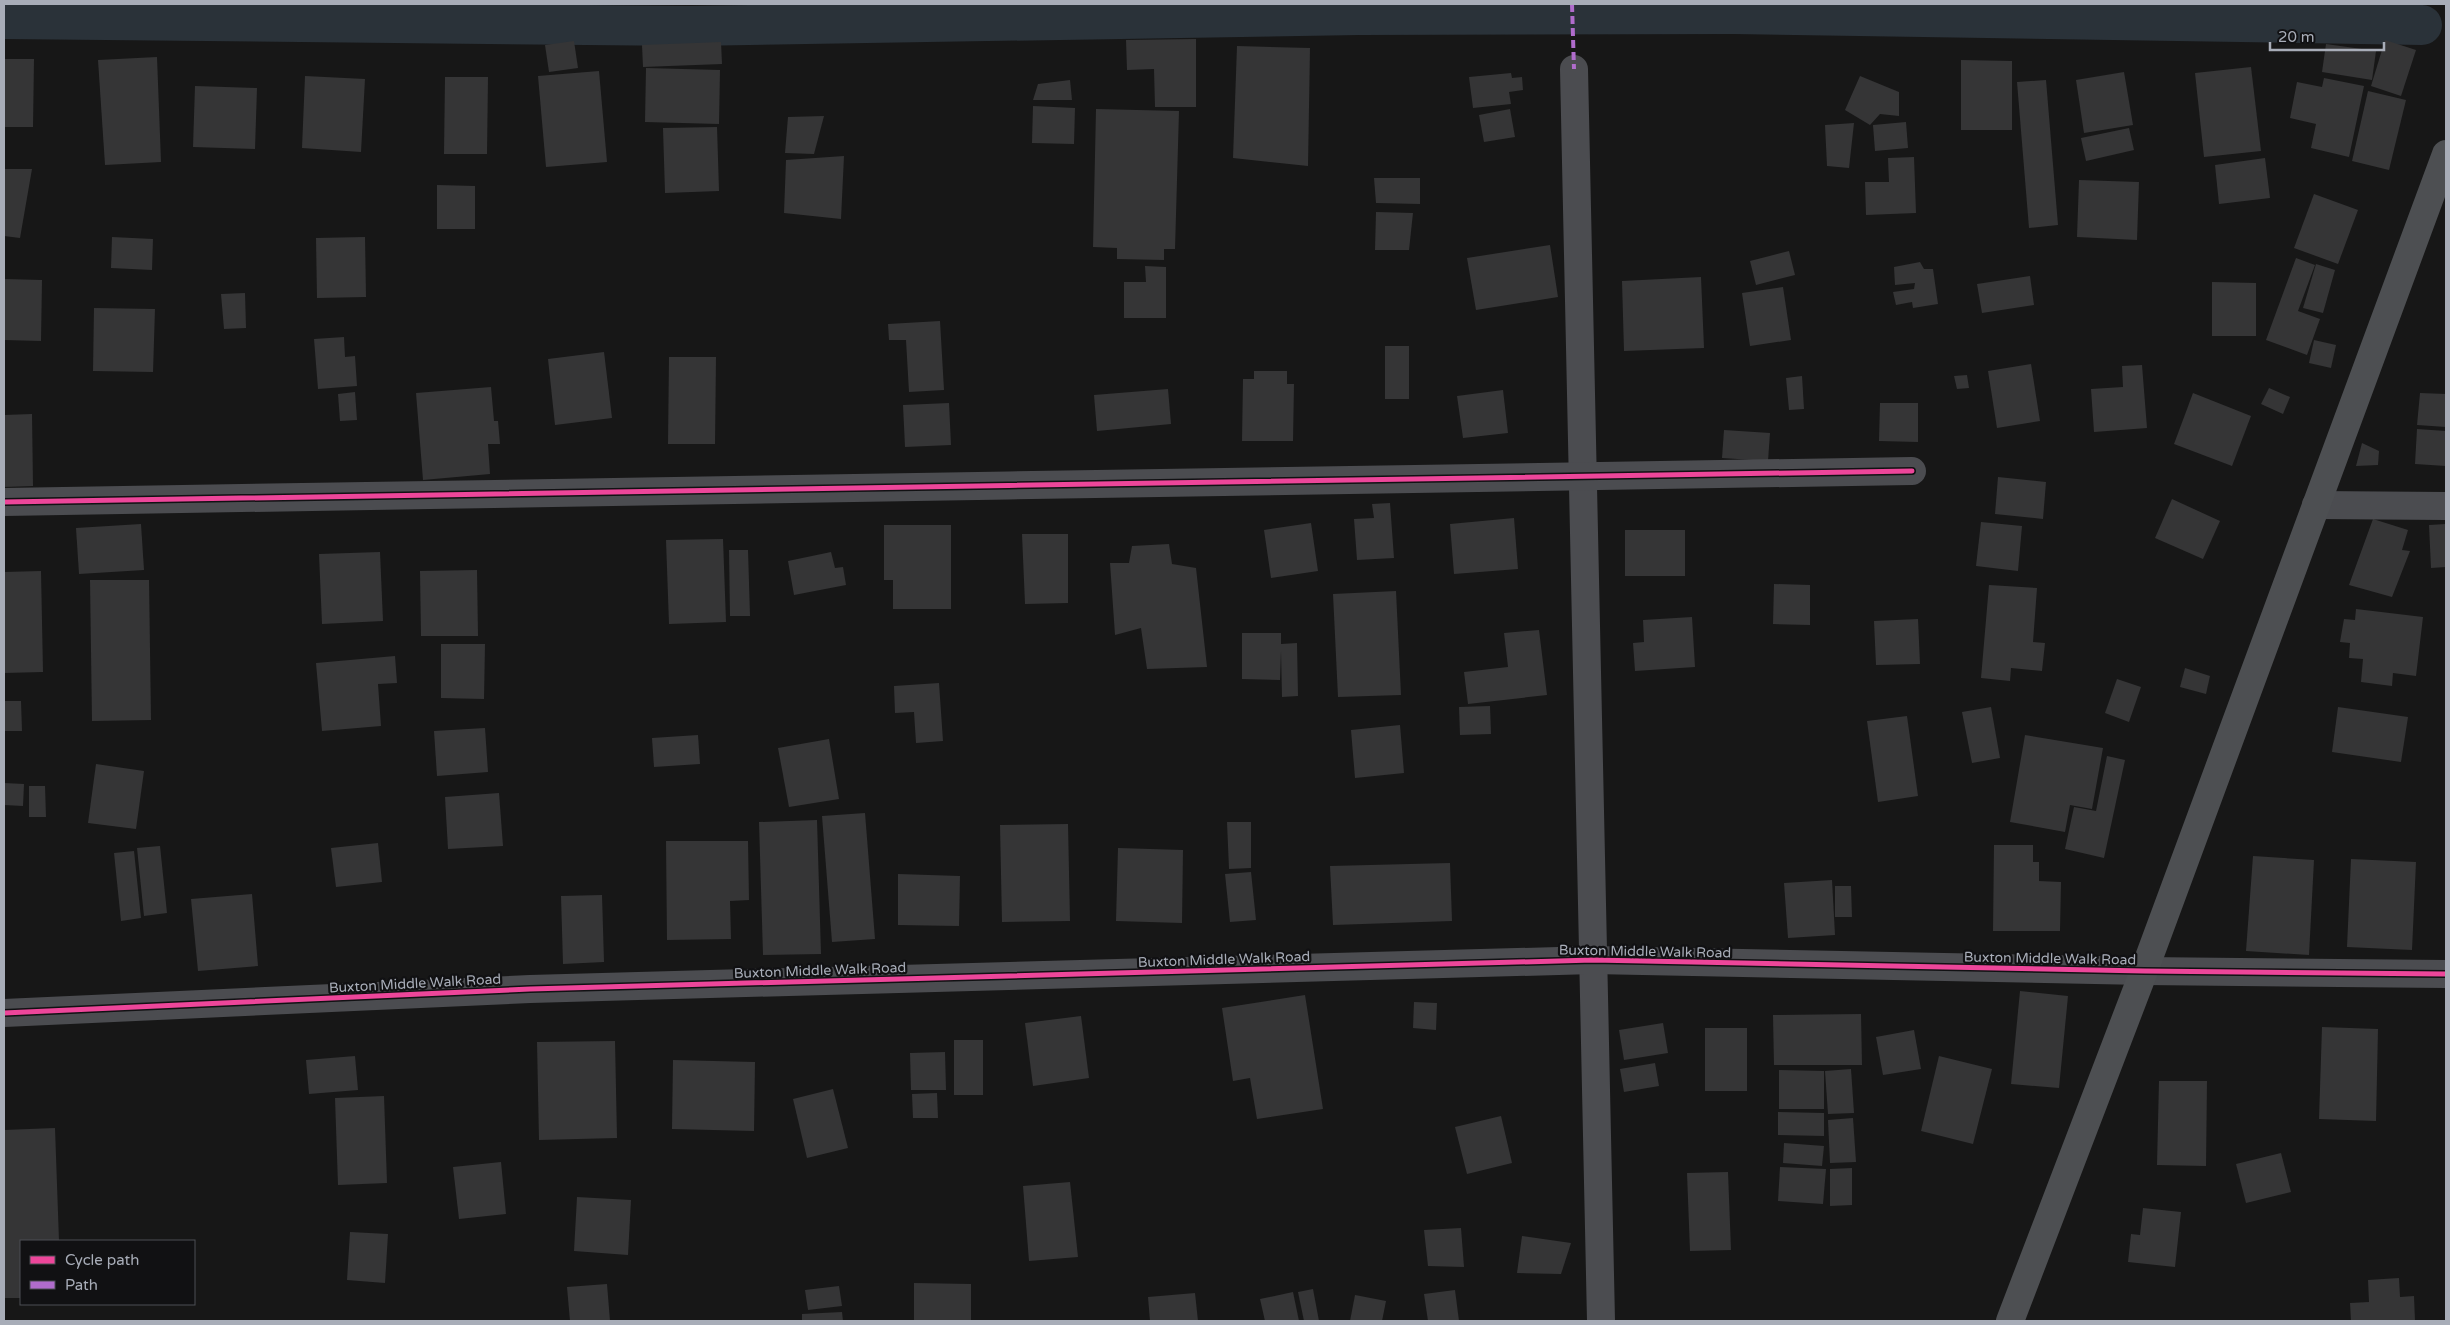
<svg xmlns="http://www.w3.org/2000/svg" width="2450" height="1325" font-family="'Varela Round',sans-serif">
<rect width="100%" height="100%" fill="#171717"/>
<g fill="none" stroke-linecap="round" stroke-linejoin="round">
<polyline stroke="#2a3239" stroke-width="40" points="4,19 690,26 1359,15 1734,14 2422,25"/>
</g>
<g fill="#353536">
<polygon points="1196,39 1196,107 1155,107 1154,69 1127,70 1126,40"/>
<polygon points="2385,40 2416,50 2401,96 2371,86"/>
<polygon points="574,41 578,68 549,72 545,45"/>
<polygon points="721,42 722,64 643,67 642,45"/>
<polygon points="2326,44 2376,51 2372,80 2322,72"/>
<polygon points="1237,46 1310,48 1308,166 1233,158"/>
<polygon points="157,57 161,162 105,165 98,60"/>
<polygon points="4,59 34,59 33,127 4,127"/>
<polygon points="1961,60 2012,61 2012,130 1961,130"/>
<polygon points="2251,67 2261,151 2204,157 2195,73"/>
<polygon points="646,68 720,70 719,124 645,122"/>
<polygon points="599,71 607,162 546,167 538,76"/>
<polygon points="2124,72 2133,125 2084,133 2076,80"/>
<polygon points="1511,73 1512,78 1522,77 1523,90 1509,92 1511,104 1473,108 1469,77"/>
<polygon points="305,76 365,79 361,152 302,148"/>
<polygon points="1860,76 1899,92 1899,116 1880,114 1870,125 1845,110"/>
<polygon points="445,77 488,77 487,154 444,154"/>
<polygon points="2324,78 2364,86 2349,157 2311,148 2316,124 2290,118 2297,82 2322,87"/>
<polygon points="1070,80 1072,100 1033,100 1038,84"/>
<polygon points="2046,80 2058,225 2029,228 2017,82"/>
<polygon points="195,86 257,88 255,149 193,147"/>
<polygon points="2368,91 2406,100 2389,170 2352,161"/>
<polygon points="1033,106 1075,108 1074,144 1032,143"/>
<polygon points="1096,109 1179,111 1175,249 1164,249 1164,260 1117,259 1117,248 1093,247"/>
<polygon points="1510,109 1515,137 1484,142 1479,115"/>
<polygon points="824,116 814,154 785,153 788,117"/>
<polygon points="1906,122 1908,148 1875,151 1873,125"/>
<polygon points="1854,123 1849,168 1827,166 1825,125"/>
<polygon points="717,127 719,191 665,193 663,128"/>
<polygon points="2129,128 2134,150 2086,161 2081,138"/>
<polygon points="844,156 841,219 784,213 786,160"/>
<polygon points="1914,157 1916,213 1866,215 1865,182 1889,182 1888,158"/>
<polygon points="2265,158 2270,198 2219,204 2215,165"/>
<polygon points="4,169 32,169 20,238 4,236"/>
<polygon points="1374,178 1420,178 1420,204 1376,203"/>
<polygon points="2079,180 2139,182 2137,240 2077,237"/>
<polygon points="437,185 475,186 475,229 437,229"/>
<polygon points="2314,194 2358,210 2338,264 2294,248"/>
<polygon points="1376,212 1413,213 1409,250 1375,250"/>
<polygon points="112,237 153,239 152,270 111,268"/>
<polygon points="365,237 366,297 317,298 316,238"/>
<polygon points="1550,245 1558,297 1476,310 1467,258"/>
<polygon points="1789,251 1795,275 1756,285 1750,261"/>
<polygon points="2296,258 2315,265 2298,311 2320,319 2307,355 2266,340"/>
<polygon points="1920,262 1924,269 1933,269 1938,304 1913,308 1912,302 1896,305 1893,292 1914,289 1915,283 1895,285 1894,267"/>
<polygon points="2316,264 2335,270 2323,313 2303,308"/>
<polygon points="1145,266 1166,267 1166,318 1124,318 1124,282 1146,282"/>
<polygon points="2030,276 2034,305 1982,313 1977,284"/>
<polygon points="1701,277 1704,348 1624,351 1622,281"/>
<polygon points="4,279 42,280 41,341 4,340"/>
<polygon points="2212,282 2256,283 2256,336 2212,336"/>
<polygon points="1783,287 1791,340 1750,346 1742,293"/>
<polygon points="245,293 246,328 224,329 221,294"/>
<polygon points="94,308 155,309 153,372 93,371"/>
<polygon points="940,321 944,390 909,392 906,340 889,340 888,324"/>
<polygon points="344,337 345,357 355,356 357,386 318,389 314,339"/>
<polygon points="2314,340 2336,345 2331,368 2309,363"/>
<rect x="1385" y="346" width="24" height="53"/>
<polygon points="604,352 612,418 555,425 548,359"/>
<polygon points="669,357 716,357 715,444 668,444"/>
<polygon points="2031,364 2040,421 1997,428 1988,371"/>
<polygon points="2142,365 2147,428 2094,432 2091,389 2123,387 2122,366"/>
<polygon points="1254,371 1287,371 1287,384 1294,384 1293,441 1242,441 1243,379 1254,379"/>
<polygon points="1967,375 1969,388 1957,389 1954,376"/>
<polygon points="1802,376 1804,409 1789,410 1786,378"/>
<polygon points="491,387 494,421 498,421 500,444 488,444 490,474 423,480 416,393"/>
<polygon points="2269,388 2290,397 2283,414 2261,404"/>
<polygon points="1168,389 1171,424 1097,431 1094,395"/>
<polygon points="1503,390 1508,433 1463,438 1457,396"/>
<polygon points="355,392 357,420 340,421 338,394"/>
<polygon points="2193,393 2251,416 2232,466 2174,444"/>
<polygon points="2420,393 2446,394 2446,427 2417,425"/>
<polygon points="949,403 951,445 905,447 903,405"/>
<polygon points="1880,403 1918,403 1918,442 1879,441"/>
<polygon points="32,414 33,486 4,487 4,415"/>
<polygon points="2417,429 2446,431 2446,466 2415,464"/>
<polygon points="1724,430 1770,433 1768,461 1722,458"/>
<polygon points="2362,443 2379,451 2378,465 2356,466"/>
<polygon points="1998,477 2046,482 2043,519 1995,514"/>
<polygon points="2172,499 2220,521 2203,559 2155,538"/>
<polygon points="1390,503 1394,558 1357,560 1354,519 1374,518 1372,504"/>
<polygon points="1514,518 1518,569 1454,574 1450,524"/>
<polygon points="2373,519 2408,530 2402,550 2410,551 2392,597 2349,585"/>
<polygon points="1981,522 2022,526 2018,571 1976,566"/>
<polygon points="1311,523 1318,571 1271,578 1264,530"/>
<polygon points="141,524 144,570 79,574 76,528"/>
<polygon points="2446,524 2446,567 2431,568 2429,525"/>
<polygon points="884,525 951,525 951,609 893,609 893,580 884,580"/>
<rect x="1625" y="530" width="60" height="46"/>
<polygon points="1022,534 1068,534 1068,603 1025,604"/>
<polygon points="723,539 726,622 669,624 666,540"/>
<polygon points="1169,544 1172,564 1196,568 1207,667 1147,669 1141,628 1115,635 1110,563 1129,563 1132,546"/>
<polygon points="729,550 748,550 750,616 730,616"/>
<polygon points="380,552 383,621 322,624 319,554"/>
<polygon points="831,552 835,568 843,567 846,585 794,595 788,561"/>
<polygon points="477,570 478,636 421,636 420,571"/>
<polygon points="41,571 43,672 4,673 4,572"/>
<polygon points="90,580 149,580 151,720 92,721"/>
<polygon points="1774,584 1810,585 1810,625 1773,624"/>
<polygon points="1989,585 2037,588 2033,642 2045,643 2042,671 2011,668 2010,681 1981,678"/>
<polygon points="1396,591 1401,695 1338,697 1333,594"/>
<polygon points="2356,609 2423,617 2416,676 2393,673 2392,686 2361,682 2363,659 2349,658 2350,643 2340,642 2344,619 2355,620"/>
<polygon points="1692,617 1695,667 1635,671 1633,643 1644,642 1643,620"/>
<polygon points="1918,619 1920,664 1876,665 1874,621"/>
<polygon points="1539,630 1547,695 1468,704 1464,672 1508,667 1504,633"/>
<polygon points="1242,633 1281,633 1281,644 1297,643 1298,696 1282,697 1281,651 1280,680 1242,679"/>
<polygon points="441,644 485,644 484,699 441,698"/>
<polygon points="395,656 397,683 378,684 381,726 322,731 316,663"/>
<polygon points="2185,668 2210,676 2206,694 2180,687"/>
<polygon points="2117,679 2141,687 2129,722 2105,713"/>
<polygon points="939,683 943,741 916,743 914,712 895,713 894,686"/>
<polygon points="4,701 21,701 22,731 4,731"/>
<polygon points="1490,706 1491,734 1460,735 1459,707"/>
<polygon points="1991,707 2000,758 1972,763 1962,712"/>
<polygon points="2338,707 2408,717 2401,762 2332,752"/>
<polygon points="1907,716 1918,796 1878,802 1867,721"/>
<polygon points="1400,725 1404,773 1355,778 1351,730"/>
<polygon points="485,728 488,772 437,776 434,731"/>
<polygon points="698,735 700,764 654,767 652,738"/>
<polygon points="2025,735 2103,748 2092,809 2070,805 2065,832 2010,822"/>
<polygon points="829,739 839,799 789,807 778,748"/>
<polygon points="2107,756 2125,760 2104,858 2065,849 2074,807 2096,811"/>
<polygon points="96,764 144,771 136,829 88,823"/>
<polygon points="4,783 24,784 23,806 4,805"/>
<polygon points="29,786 45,786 46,817 29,817"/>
<polygon points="499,793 503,846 448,849 445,797"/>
<polygon points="865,813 875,939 832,942 822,816"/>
<polygon points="817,820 821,954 763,955 759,822"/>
<polygon points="1227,822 1251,822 1251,868 1229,869"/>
<polygon points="1068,824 1070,921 1002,922 1000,825"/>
<polygon points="666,841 748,841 749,900 730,901 731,939 667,940"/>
<polygon points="378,843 382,882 336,887 331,848"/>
<polygon points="1994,845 2033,845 2033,862 2039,862 2039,881 2061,882 2060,931 1993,931"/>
<polygon points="160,846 167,913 144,916 137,848"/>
<polygon points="1118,848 1183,850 1182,923 1116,921"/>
<polygon points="134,851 141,918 121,921 114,853"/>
<polygon points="2253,856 2314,860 2309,955 2246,951"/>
<polygon points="2351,859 2416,862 2412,950 2347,947"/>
<polygon points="1450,863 1452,921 1333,925 1330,866"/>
<polygon points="1251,872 1256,920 1230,922 1225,874"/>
<polygon points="898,874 960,876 959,926 898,925"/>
<polygon points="1832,880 1835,935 1788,938 1784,883"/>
<polygon points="1835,886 1851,886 1852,917 1835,917"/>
<polygon points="252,894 258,966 198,971 191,899"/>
<polygon points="602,895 604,962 563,964 561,896"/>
<polygon points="2020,991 2068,996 2059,1088 2011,1084"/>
<polygon points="1305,995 1323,1109 1257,1119 1250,1078 1233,1081 1222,1008"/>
<polygon points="1414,1002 1437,1003 1436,1030 1413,1028"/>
<polygon points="1861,1014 1862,1065 1774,1065 1773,1015"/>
<polygon points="1081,1016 1089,1078 1033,1086 1025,1023"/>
<polygon points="1663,1023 1668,1053 1624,1060 1619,1030"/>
<polygon points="2322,1027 2378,1029 2376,1121 2319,1119"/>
<rect x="1705" y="1028" width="42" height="63"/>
<polygon points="1914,1030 1921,1069 1883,1075 1876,1037"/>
<rect x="954" y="1040" width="29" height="55"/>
<polygon points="615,1041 617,1138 539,1140 537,1042"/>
<polygon points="945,1052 946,1090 911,1090 910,1053"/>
<polygon points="355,1056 358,1090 309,1094 306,1060"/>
<polygon points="1939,1056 1992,1069 1973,1144 1921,1131"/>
<polygon points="673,1060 755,1062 754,1131 672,1129"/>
<polygon points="1655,1063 1659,1086 1624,1092 1620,1069"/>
<polygon points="1851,1069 1854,1113 1828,1114 1825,1071"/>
<polygon points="1779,1070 1824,1071 1824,1109 1779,1109"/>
<polygon points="2159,1081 2207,1081 2206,1166 2157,1165"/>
<polygon points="833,1089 848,1148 807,1158 793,1099"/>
<polygon points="937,1093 938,1118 913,1118 912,1094"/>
<polygon points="384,1096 387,1183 338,1185 335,1098"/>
<polygon points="1778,1112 1824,1113 1824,1136 1778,1135"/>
<polygon points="1501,1116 1512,1163 1467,1174 1455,1127"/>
<polygon points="1853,1118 1856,1162 1830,1163 1828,1120"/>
<polygon points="55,1128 59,1241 21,1241 21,1298 4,1298 4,1130"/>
<polygon points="1784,1143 1824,1146 1822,1166 1783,1163"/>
<polygon points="2281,1153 2291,1192 2246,1203 2236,1164"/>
<polygon points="501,1162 506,1214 459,1219 453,1167"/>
<polygon points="1780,1167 1826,1169 1823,1204 1778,1201"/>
<polygon points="1852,1168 1852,1205 1830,1206 1830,1169"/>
<polygon points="1728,1172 1731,1250 1690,1251 1687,1173"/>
<polygon points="1070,1182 1078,1257 1029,1261 1023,1186"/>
<polygon points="577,1197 631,1200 628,1255 574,1251"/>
<polygon points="2143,1208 2181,1212 2175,1267 2128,1262 2131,1234 2140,1235"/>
<polygon points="1461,1228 1464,1267 1428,1266 1424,1230"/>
<polygon points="350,1232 388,1234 385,1283 347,1280"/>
<polygon points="1522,1236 1571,1243 1561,1274 1517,1273"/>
<polygon points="2399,1278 2400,1297 2414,1296 2415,1321 2351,1321 2350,1303 2369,1302 2368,1280"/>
<polygon points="914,1283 971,1284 971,1321 914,1321"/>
<polygon points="607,1284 610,1321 570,1321 567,1287"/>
<polygon points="839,1286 842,1306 808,1310 805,1290"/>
<polygon points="1313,1289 1319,1321 1304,1321 1298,1292"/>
<polygon points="1455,1290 1459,1321 1428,1321 1424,1294"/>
<polygon points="1293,1292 1299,1321 1265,1321 1260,1299"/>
<polygon points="1195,1293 1198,1321 1150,1321 1148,1297"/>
<polygon points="1355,1295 1386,1301 1382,1321 1350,1321"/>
<polygon points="842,1312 843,1321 802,1321 802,1314"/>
</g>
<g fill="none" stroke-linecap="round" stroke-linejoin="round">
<g stroke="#4b4c50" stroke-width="28">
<polyline points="1574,69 1601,1321"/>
<path d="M4,502C640,488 1276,484 1912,471"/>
<polyline points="2316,505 2446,506"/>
<polyline points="4,1013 530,989 1593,960 2144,971 2446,974"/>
</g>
<polyline stroke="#4d4f52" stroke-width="28" points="2010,1321 2144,971 2446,154"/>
<polyline stroke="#b06ccc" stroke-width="4" stroke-dasharray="8 4" stroke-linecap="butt" points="1572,4 1574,69"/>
<defs>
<g id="cycleway">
<path d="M4,502C640,488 1276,484 1912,471"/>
<polyline points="4,1013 530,989 1593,960 2144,971 2446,974"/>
</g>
</defs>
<use href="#cycleway" stroke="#111113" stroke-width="8"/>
<use href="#cycleway" stroke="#ed469a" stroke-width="5"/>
</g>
<g text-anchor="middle" stroke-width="4.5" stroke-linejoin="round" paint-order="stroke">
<g font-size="14" fill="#a8adb8" stroke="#111113">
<text transform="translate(1645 951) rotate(1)" y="5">Buxton Middle Walk Road</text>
<text transform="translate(2050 958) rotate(1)" y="5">Buxton Middle Walk Road</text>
<text transform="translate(1224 959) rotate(-2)" y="5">Buxton Middle Walk Road</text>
<text transform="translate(820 970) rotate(-2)" y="5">Buxton Middle Walk Road</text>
<text transform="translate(415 983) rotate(-3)" y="5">Buxton Middle Walk Road</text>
</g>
</g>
<rect width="2450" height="1325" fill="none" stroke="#a8adb8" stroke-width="10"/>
<rect x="20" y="1240" width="175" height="65" fill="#111113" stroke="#4d4f55"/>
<rect x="30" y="1256" width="25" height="8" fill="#ed469a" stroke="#4d4f55"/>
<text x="65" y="1265" font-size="15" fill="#a8adb8">Cycle path</text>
<rect x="30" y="1281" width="25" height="8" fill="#b06ccc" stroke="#4d4f55"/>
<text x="65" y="1290" font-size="15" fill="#a8adb8">Path</text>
<path d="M2270 42v8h114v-8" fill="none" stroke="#a8adb8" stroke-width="2.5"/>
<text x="2278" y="42" font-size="15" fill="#a8adb8" stroke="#111113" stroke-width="4" paint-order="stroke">20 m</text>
</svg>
